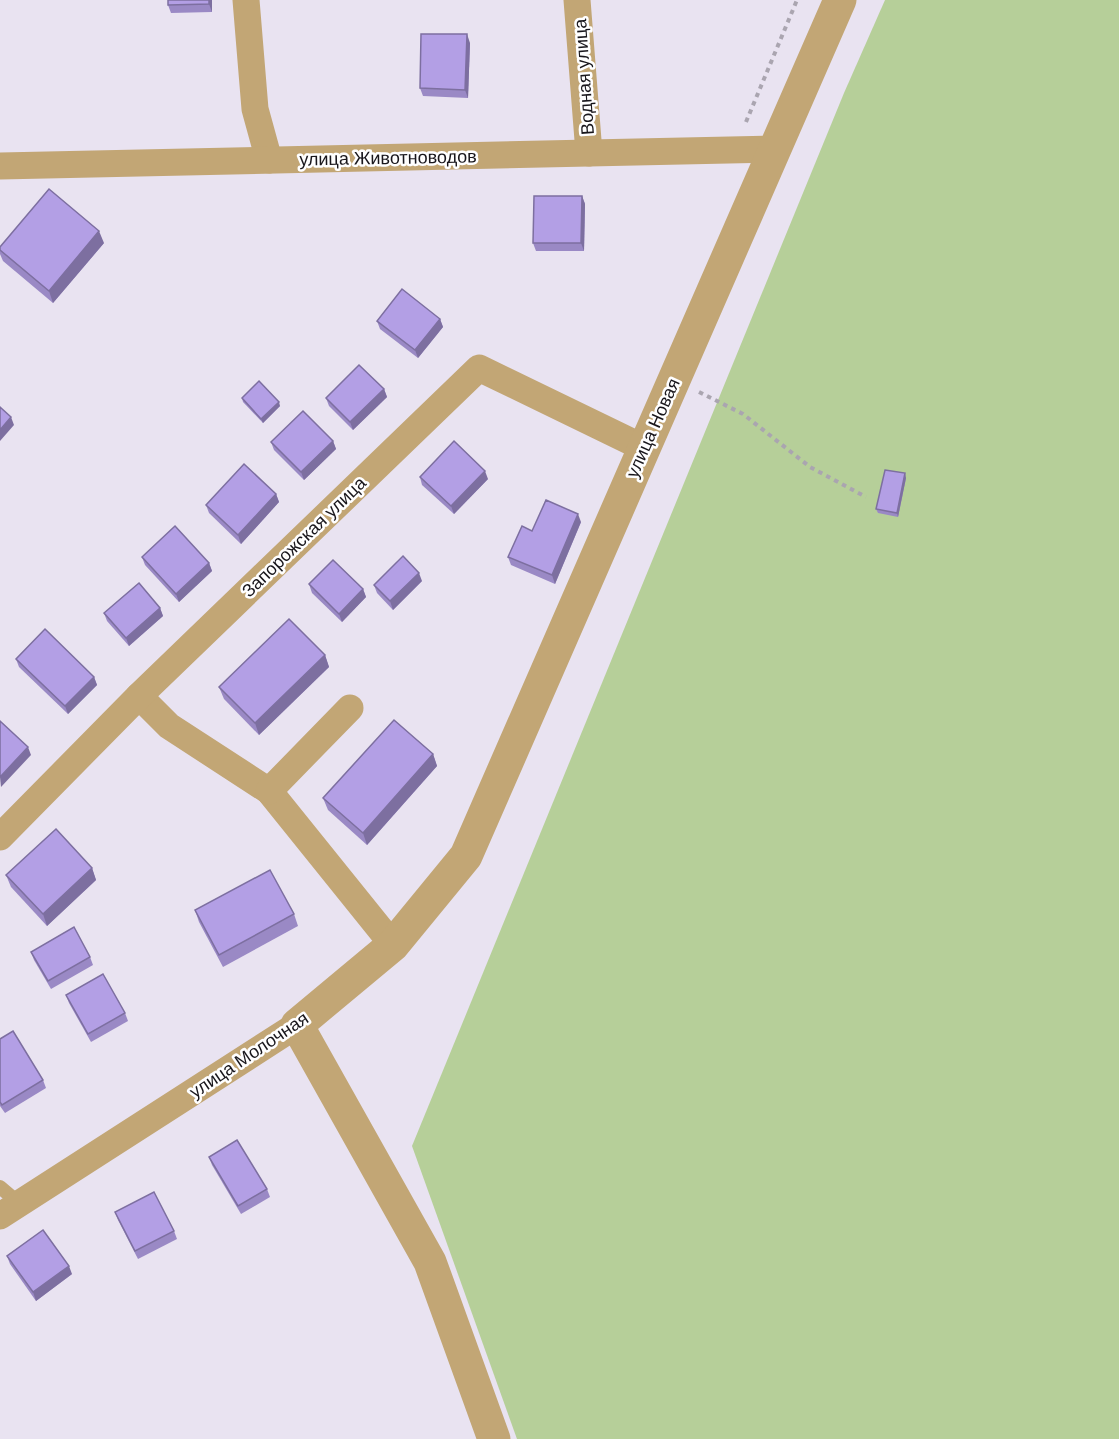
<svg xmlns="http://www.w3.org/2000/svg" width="1119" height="1439" font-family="Helvetica,sans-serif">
<rect width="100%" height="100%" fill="#e9e3f1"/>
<polygon fill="#b6cf99" points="885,0 1119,0 1119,1439 517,1439 412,1146 844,93"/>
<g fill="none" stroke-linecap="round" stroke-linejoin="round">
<g stroke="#aaa5b0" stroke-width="4" stroke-dasharray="4.5 4.5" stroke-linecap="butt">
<polyline points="746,122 797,0"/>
<polyline points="699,392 743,414 810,467 866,497"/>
</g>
<polyline stroke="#c2a675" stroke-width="14" points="0,1187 20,1204"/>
<g stroke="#c2a675" stroke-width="27">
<polyline points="246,0 255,109 269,160"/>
<polyline points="577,0 589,153"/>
<polyline points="0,166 775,149"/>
<polyline points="139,696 169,726 269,791 393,945"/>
<polyline points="269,791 350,708"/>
<polyline points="0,837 139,696 479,368 644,448"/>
<polyline points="0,1216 297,1025"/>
</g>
<polyline stroke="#c2a675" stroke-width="33" points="494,1439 430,1262 297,1025 393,945 466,856 840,0"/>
</g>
<g fill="#9a89c5">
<polygon points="212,0 212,12 171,13 168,5"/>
<polygon points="470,43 468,98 423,96 420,88"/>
<polygon points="582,196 585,204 584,251 536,251 533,243"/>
<polygon points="104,243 53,303 3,261 0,254 0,247"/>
<polygon points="440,319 443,327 418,358 380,329 377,321"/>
<polygon points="384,389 387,397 353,430 329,406 326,398"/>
<polygon points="242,398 280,406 263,423 243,402"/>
<polygon points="333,441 336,449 304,480 274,450 271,442"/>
<polygon points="420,477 488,479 454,514 422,485"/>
<polygon points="906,478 898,517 878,513 876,509"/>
<polygon points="276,494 279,502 241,544 209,513 206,505"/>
<polygon points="581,522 555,584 511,565 508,557 532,531"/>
<polygon points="142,557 209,563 212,571 179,602 145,565"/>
<polygon points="422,581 393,610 377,593 374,585"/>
<polygon points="309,584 363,589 366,597 342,622 312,593"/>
<polygon points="160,608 163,616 129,646 107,621 104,613"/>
<polygon points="325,655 329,667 259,735 224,699 219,687"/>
<polygon points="16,659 94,677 97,685 68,714 19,667"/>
<polygon points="433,754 437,766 367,845 328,810 323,798"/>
<polygon points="92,868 96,880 47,926 11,887 6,875"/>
<polygon points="195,910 294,914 298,926 223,967 199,922"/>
<polygon points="31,952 90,957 93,965 51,989 34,960"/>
<polygon points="66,995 125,1013 128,1021 91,1042 69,1003"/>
<polygon points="0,1039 43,1080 46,1088 5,1113 0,1106"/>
<polygon points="209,1157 267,1189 270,1197 241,1214 212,1165"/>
<polygon points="115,1212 174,1231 177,1239 138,1259 118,1220"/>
<polygon points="7,1256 72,1274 36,1301 10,1264"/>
</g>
<g fill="#7d6fa0">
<polygon points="209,0 212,0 212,12 209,4"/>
<polygon points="467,34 470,43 468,98 465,90"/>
<polygon points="582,196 585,204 584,251 581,243"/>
<polygon points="99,231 104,243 53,303 49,291"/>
<polygon points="440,319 443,327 418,358 415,350"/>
<polygon points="384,389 387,397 353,430 350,422"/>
<polygon points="279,402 280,406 263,423 261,419"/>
<polygon points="11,417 14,425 0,441 0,430"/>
<polygon points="333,441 336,449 304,480 301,472"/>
<polygon points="485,471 488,479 454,514 451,506"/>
<polygon points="905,473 906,478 898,517 897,513"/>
<polygon points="276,494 279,502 241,544 238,535"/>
<polygon points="578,514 581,522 555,584 552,575"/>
<polygon points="209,563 212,571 179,602 176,594"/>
<polygon points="419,573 422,581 393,610 390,601"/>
<polygon points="363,589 366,597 342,622 339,614"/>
<polygon points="160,608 163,616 129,646 126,638"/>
<polygon points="325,655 329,667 259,735 255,723"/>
<polygon points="94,677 97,685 68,714 65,706"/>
<polygon points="28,747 31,755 1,787 0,777"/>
<polygon points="433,754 437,766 367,845 363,833"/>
<polygon points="92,868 96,880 47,926 43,914"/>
<polygon points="69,1266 72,1274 36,1301 33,1292"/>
</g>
<g fill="#b39fe5" stroke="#7d6fa0" stroke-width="1.5">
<polygon points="168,0 209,0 209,4 168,5"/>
<polygon points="421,34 467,34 465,90 420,88"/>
<polygon points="49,189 99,231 49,291 0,250 0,247"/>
<polygon points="534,196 582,196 581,243 533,243"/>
<polygon points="402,289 440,319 415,350 377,321"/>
<polygon points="359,365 384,389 350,422 326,398"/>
<polygon points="259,381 279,402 261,419 242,398"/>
<polygon points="0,407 11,417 0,430"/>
<polygon points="303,411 333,441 301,472 271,442"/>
<polygon points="454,441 485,471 451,506 420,477"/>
<polygon points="244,464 276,494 238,535 206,505"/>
<polygon points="885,470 905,473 897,513 876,509"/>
<polygon points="546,500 578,514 552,575 508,557 522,526 532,531"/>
<polygon points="175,526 209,563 176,594 142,557"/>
<polygon points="403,556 419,573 390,601 374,585"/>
<polygon points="333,560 363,589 339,614 309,584"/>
<polygon points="139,583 160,608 126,638 104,613"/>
<polygon points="289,619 325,655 255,723 219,687"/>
<polygon points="45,629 94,677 65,706 16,659"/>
<polygon points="394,720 433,754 363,833 323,798"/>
<polygon points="0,721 28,747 0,777"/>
<polygon points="56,829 92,868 43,914 6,875"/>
<polygon points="270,870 294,914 219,955 195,910"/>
<polygon points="74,927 90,957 48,981 31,952"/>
<polygon points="103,974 125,1013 88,1034 66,995"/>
<polygon points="13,1031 43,1080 2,1105 0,1102 0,1039"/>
<polygon points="237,1140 267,1189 238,1206 209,1157"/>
<polygon points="154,1192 174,1231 135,1251 115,1212"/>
<polygon points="43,1230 69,1266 33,1292 7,1256"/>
</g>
<g text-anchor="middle" stroke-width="5" stroke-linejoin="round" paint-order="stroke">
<g font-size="18" fill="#18161b" stroke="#fff">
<text transform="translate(584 77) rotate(-94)" y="6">Водная улица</text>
<text transform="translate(388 158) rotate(-1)" y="6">улица Животноводов</text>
<text transform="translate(653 428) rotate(-66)" y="6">улица Новая</text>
<text transform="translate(304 537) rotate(-44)" y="6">Запорожская улица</text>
<text transform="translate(249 1055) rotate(-34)" y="6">улица Молочная</text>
</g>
</g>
</svg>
